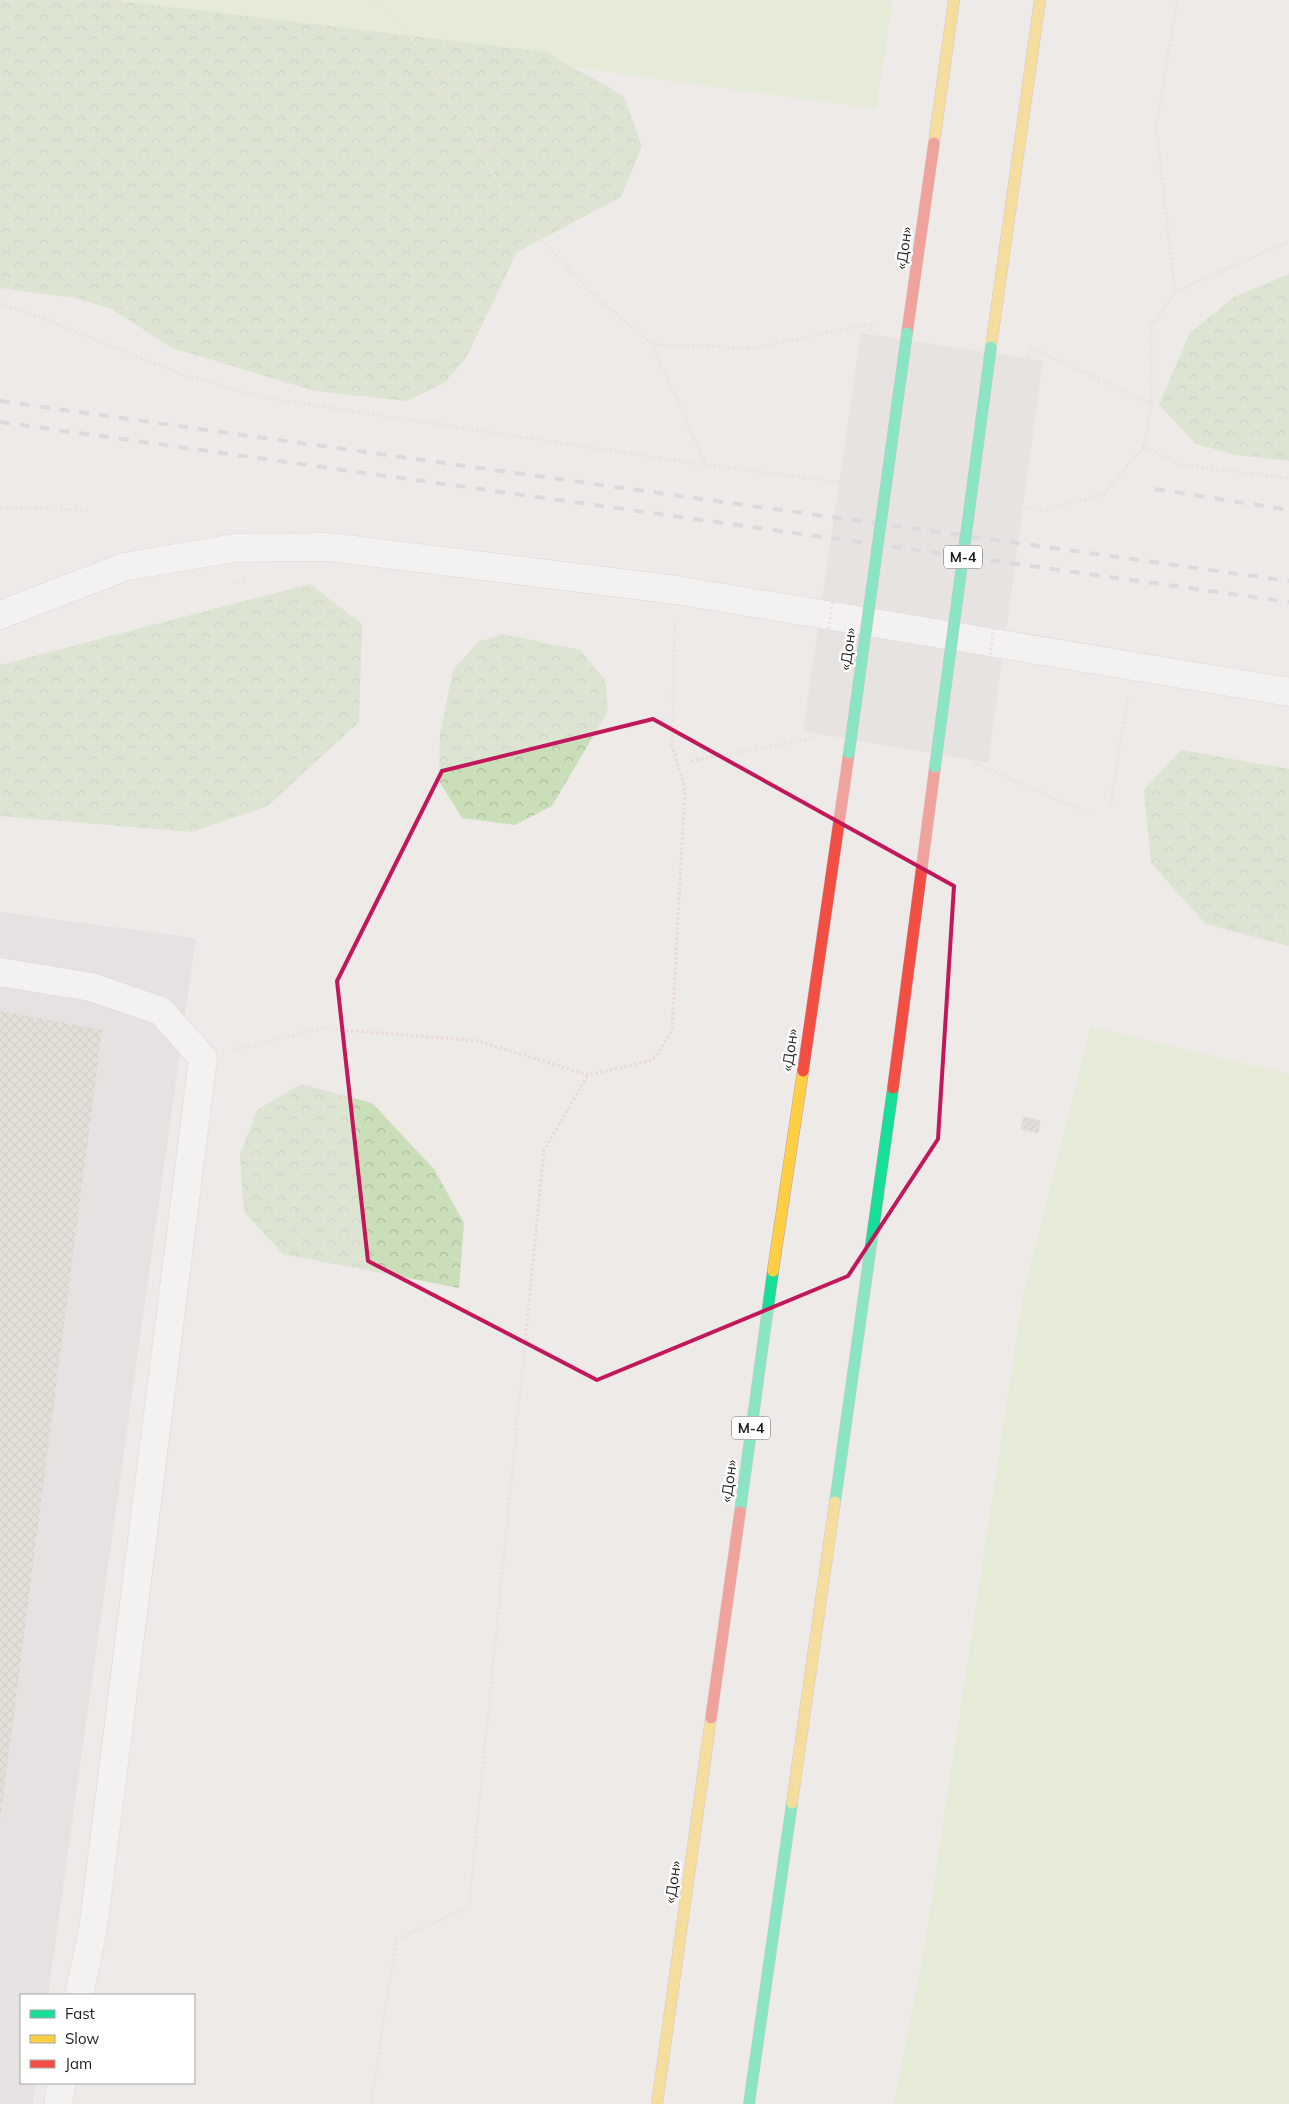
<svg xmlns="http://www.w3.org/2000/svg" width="1289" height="2104" font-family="Mulish,sans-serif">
<defs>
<pattern id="construction-cross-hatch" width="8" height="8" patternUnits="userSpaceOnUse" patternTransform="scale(1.25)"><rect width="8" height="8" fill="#d8d5c8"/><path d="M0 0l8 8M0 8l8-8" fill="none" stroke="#b9b6ab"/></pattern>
<pattern id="forest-crowns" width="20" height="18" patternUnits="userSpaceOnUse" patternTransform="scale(1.25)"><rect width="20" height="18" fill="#cadeb9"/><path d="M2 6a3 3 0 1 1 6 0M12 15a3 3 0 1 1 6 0" fill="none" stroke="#adbe9f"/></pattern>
<pattern id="building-hatch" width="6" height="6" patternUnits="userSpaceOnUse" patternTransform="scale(1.25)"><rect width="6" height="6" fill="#d4d0ce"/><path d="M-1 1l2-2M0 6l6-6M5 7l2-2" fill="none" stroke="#b6b2b0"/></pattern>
</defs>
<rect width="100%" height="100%" fill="#edeae7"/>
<polygon fill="#dcdad9" points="0,912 196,938 48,1995 21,1995 21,2083 36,2083 33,2104 0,2104"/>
<polygon fill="url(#construction-cross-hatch)" points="0,1011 102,1030 0,1821"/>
<g fill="#deedc3">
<polygon points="86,0 893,0 876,109"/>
<polygon points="1091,1027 1289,1074 1289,2104 894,2104 924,1950 1023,1296"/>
</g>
<g fill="url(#forest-crowns)">
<polygon points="0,0 111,0 546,52 624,96 642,146 621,197 517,252 466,358 444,383 407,401 315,391 172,348 112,309 75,298 0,288"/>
<polygon points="1289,274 1289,461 1237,455 1196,444 1159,405 1189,334 1234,297"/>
<polygon points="310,584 362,624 359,722 268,806 192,832 0,816 0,665"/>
<polygon points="502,634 580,650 605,680 608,711 552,806 515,825 462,818 439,781 440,734 453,670 478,642"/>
<polygon points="1181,750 1289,769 1289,946 1206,924 1151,863 1144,790"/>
<polygon points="301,1084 372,1103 434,1169 464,1223 459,1288 283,1254 244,1212 240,1155 257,1110"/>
</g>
<polygon fill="#dddcda" points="861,333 1043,361 988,763 803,731"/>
<polygon fill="url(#building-hatch)" stroke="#d1ccc8" points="1024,1117 1040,1121 1038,1133 1021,1129"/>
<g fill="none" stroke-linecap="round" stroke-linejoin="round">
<defs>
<g id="street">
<polyline points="0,615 124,567 234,548 329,547 676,590 1289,692"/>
<polyline points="0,972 91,987 161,1011 203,1058 93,1929 79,1995"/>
<polyline points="58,2104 62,2083"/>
</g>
<g id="fast">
<polyline points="835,1502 893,1088"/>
<polyline points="740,1512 773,1271"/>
<polyline points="749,2104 792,1803"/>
</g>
<g id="slow">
<polyline points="934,143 954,0"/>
<polyline points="991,347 1040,0"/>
<polyline points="773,1271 803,1071"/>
<polyline points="792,1803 835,1502"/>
<polyline points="657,2104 711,1718"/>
</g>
<g id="jam">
<polyline points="907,333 934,143"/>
<polyline points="803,1071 849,753"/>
<polyline points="893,1088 935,767"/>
<polyline points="711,1718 740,1512"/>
</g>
</defs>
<use href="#street" stroke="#c6c5c3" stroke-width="29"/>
<use href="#fast" stroke="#c59bac" stroke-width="12"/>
<use href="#slow" stroke="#c59bac" stroke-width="12"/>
<use href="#jam" stroke="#c59bac" stroke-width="12"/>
<g stroke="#ebd9d9" stroke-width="3" stroke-dasharray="2.5 2.5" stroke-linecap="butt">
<polyline points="363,0 377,3 402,22 519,217 596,297 652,344 706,465"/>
<polyline points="1175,292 1289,241"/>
<polyline points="0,304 38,316 180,374 260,397 706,465 854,484"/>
<polyline points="652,344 751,348 872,324"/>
<polyline points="1030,347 1151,404"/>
<polyline points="1144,446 1151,404 1151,325 1175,292 1156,126 1177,0"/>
<polyline points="917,493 938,496"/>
<polyline points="1001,504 1042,510 1104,494 1144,446 1180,465 1289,478"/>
<polyline points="0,507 90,510"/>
<polyline points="232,583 245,583"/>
<polyline points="691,761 813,738"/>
<polyline points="976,764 1089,813"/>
<polyline points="1110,808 1128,698"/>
<polyline points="234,1050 320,1028 478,1041 588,1075 653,1060 672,1030 685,788 672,746 675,621"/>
<polyline points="371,2104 396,1940 469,1907 544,1150 588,1075"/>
</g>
<use href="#street" stroke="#fcfcfb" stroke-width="28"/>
<use href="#fast" stroke="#16e098" stroke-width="11"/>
<use href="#slow" stroke="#ffcf43" stroke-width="11"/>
<use href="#jam" stroke="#f24e42" stroke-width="11"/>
<g stroke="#cbcbca" stroke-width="4" stroke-dasharray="10 10" stroke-linecap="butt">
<polyline points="0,401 1289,581"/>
<polyline points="0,422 1289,602"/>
<polyline points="1155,489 1289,510"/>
</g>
<defs>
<g id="fast-bridge">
<polyline points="849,753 907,333"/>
<polyline points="935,767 991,347"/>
</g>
</defs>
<use href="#fast-bridge" stroke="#c59bac" stroke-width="12" stroke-linecap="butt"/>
<g stroke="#ebd9d9" stroke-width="3" stroke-dasharray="2.5 2.5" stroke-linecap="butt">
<polyline points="813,738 872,324"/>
<polyline points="976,764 1030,347"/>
</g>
<use href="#fast-bridge" stroke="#16e098" stroke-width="11"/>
</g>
<path d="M0 0H1289V2104H0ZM653,719L954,886L938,1139L848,1276L597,1380L368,1261L337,981L442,771Z" fill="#edeae7" fill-opacity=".55" fill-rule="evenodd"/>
<path fill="none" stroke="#c2185b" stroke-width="4" stroke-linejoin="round" d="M653,719L954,886L938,1139L848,1276L597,1380L368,1261L337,981L442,771Z"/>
<g text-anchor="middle" stroke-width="4.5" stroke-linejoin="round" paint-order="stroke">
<g fill="#fff" stroke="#626262" stroke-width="1">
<rect x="944" y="545.5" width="38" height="23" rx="4"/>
<rect x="732" y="1416.5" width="38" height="23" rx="4"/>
</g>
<g font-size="14" font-weight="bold" fill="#1f1f1f">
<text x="963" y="562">М-4</text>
<text x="751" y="1433">М-4</text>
</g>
<g font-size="15" fill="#1f1f1f" stroke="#fff">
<text transform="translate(904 248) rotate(-82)" y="5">«Дон»</text>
<text transform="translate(848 649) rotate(-82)" y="5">«Дон»</text>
<text transform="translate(790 1050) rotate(-82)" y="5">«Дон»</text>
<text transform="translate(729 1481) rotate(-82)" y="5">«Дон»</text>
<text transform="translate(673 1882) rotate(-82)" y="5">«Дон»</text>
</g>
</g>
<rect x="20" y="1994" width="175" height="90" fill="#ffffff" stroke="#a5a5a5"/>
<rect x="30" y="2010" width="25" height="8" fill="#16e098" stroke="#a5a5a5"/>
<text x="65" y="2019" font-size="15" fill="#1f1f1f">Fast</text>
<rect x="30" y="2035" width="25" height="8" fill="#ffcf43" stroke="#a5a5a5"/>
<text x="65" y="2044" font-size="15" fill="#1f1f1f">Slow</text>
<rect x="30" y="2060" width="25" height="8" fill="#f24e42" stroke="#a5a5a5"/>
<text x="65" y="2069" font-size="15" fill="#1f1f1f">Jam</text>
</svg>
